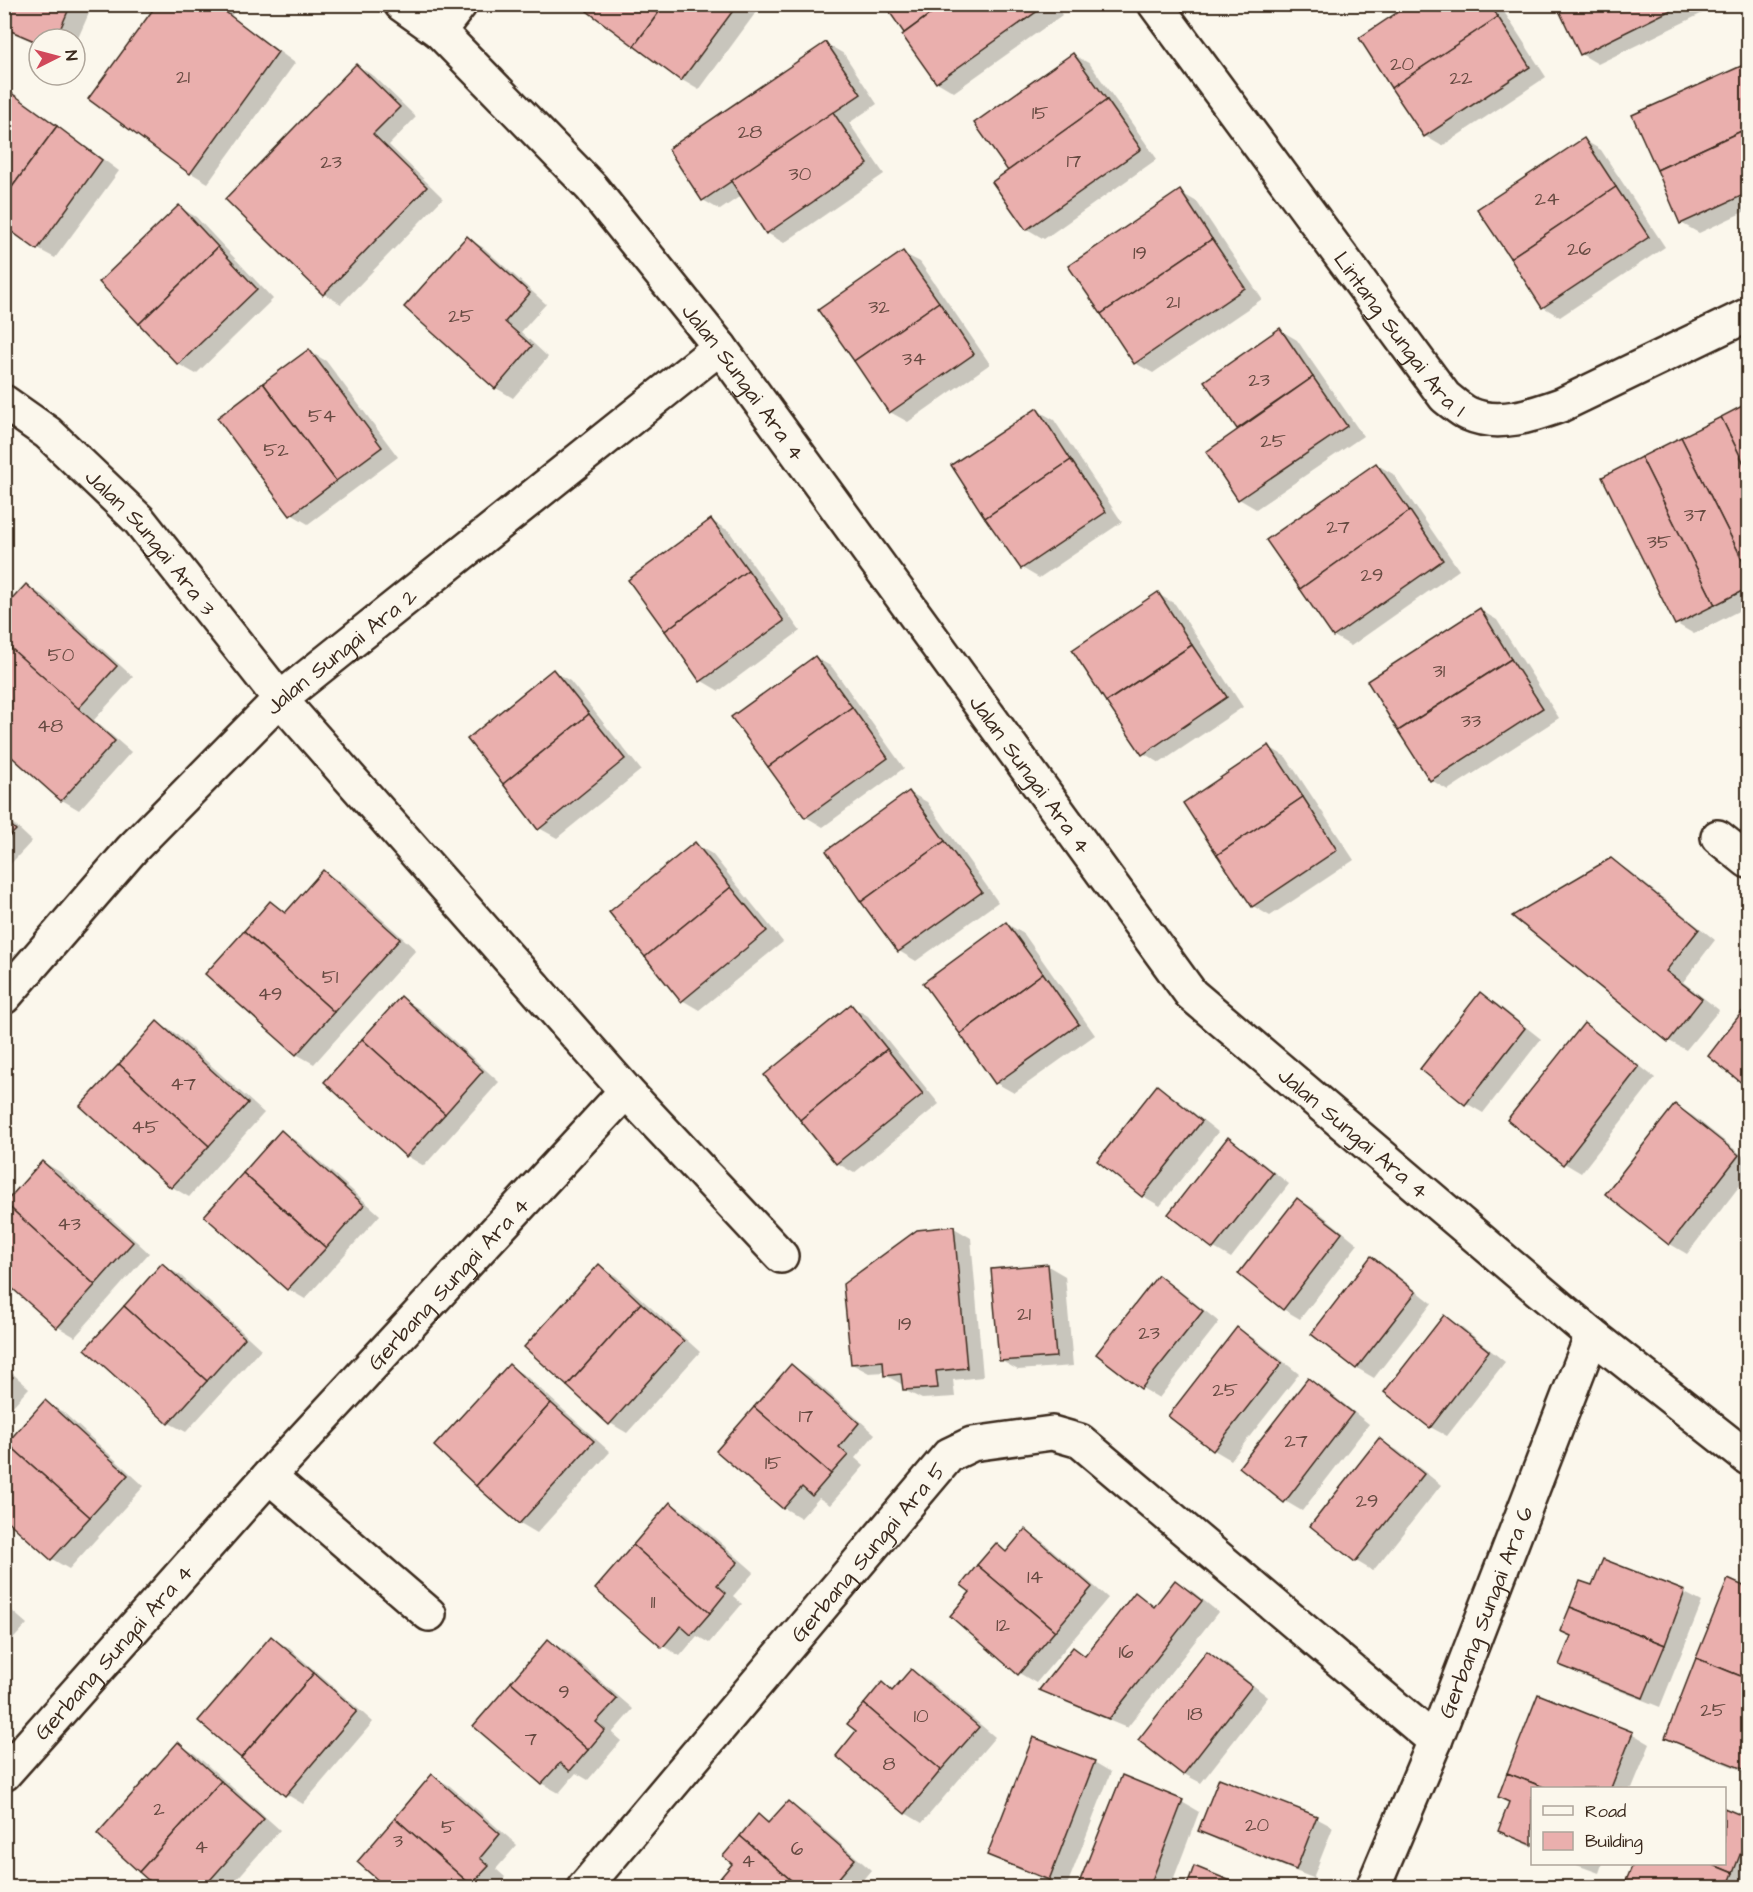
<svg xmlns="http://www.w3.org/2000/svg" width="1753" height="1892" font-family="'Architects Daughter',sans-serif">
<rect width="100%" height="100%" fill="#fbf7ec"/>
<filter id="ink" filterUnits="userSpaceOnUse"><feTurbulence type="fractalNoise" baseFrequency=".0167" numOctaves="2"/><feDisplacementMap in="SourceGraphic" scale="12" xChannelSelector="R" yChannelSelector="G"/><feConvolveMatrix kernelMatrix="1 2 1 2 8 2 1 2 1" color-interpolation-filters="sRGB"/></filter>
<g filter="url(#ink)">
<g fill="#0003">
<polygon points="4,4 93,4 75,45 75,39 39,39 39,44 4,29"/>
<polygon points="159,4 239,4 231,16 295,63 208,183 191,173"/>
<polygon points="594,4 762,4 699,90 682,80 589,11"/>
<polygon points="886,4 1055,4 1062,15 954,92 937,82"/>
<polygon points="1413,4 1499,4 1546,77 1442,146 1425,136"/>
<polygon points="1557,4 1709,4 1711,9 1598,64 1581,54"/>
<polygon points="827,44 844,54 877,104 849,123 884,174 784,243 767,233 742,195 720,210 703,200"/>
<polygon points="1073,54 1090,64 1157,159 1044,239 1027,229 994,182 1010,171"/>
<polygon points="1748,65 1748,210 1699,233 1681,223 1634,116"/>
<polygon points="357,66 374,76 416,117 389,145 443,198 341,304 324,294"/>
<polygon points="11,94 28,104 119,171 55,258 38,249 4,224"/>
<polygon points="1584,140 1601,150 1665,247 1560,317 1543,307"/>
<polygon points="1180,192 1197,202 1262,299 1153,373 1135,363"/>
<polygon points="179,207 196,217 273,299 196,374 178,364"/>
<polygon points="467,238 484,248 546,304 521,332 548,357 513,398 496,388"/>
<polygon points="903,253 920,262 990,364 908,422 890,412"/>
<polygon points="1280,330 1297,340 1363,436 1256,509 1239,499 1239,430 1206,381"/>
<polygon points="309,351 326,361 398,457 308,524 291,514"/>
<polygon points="1748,404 1748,606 1694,634 1677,624 1604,478"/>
<polygon points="1037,410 1054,420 1122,522 1039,578 1022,568"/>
<polygon points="1376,464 1393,474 1459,570 1351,646 1334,636"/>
<polygon points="712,521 729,531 800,631 719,691 702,681"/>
<polygon points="27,586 44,596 133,677 94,720 131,752 79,810 62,800"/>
<polygon points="1158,594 1175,604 1243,707 1160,763 1143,753"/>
<polygon points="1480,610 1497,620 1559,718 1448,790 1431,780"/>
<polygon points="815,657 832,667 904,768 823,827 806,817"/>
<polygon points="553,671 570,681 641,770 557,838 539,828"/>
<polygon points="1269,747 1286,757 1354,860 1270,916 1253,906"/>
<polygon points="909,792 927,802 998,902 916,961 899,951 828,851"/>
<polygon points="4,815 32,841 4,871"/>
<polygon points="695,844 712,854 783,942 699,1010 682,1000"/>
<polygon points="1611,860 1628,870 1715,940 1683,982 1719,1010 1686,1050 1669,1041"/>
<polygon points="323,872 341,882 416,950 314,1064 296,1054 271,903 287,912"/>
<polygon points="1007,924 1024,934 1095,1035 1014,1093 996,1083 925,983"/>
<polygon points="1480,994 1497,1004 1541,1039 1483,1113 1466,1103"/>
<polygon points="401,998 418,1008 499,1082 424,1166 407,1156 326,1082"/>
<polygon points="851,1006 868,1016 939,1104 854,1173 837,1163"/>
<polygon points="1748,1007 1748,1086 1710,1056"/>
<polygon points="158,1023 175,1033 264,1113 189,1197 172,1187 83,1106"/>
<polygon points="1584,1025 1601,1035 1655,1078 1581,1173 1564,1163"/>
<polygon points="1157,1087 1174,1097 1218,1132 1160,1206 1143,1196 1099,1161"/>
<polygon points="1676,1106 1693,1116 1748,1160 1748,1175 1687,1254 1670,1244"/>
<polygon points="281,1132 298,1142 380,1215 305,1299 288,1289 206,1215"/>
<polygon points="1228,1139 1245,1149 1289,1184 1231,1258 1214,1248 1170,1213"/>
<polygon points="43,1162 60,1172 149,1253 75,1337 58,1327 4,1279 4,1206"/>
<polygon points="1298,1199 1315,1209 1358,1244 1300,1319 1283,1309"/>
<polygon points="954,1228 971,1238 983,1377 953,1380 955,1397 922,1399 904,1390 903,1385 885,1375 885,1372 869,1373 852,1364"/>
<polygon points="1371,1258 1388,1268 1432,1303 1374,1378 1357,1368"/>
<polygon points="162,1265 180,1275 261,1349 186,1432 169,1423"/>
<polygon points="599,1266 616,1276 700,1352 627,1433 610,1423"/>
<polygon points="1048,1266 1065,1276 1073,1366 1018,1370 1000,1360"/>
<polygon points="1158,1277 1175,1287 1219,1322 1159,1398 1142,1388 1099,1353"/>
<polygon points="1445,1317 1462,1327 1505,1362 1447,1436 1430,1427"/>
<polygon points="1238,1329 1255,1339 1299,1374 1231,1460 1214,1450 1170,1415"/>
<polygon points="4,1366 29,1388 4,1416"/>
<polygon points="509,1366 526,1376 610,1452 537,1533 520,1523 436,1446"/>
<polygon points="792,1366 809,1376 875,1434 855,1458 864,1466 830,1505 819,1498 801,1518 784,1508 718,1450"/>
<polygon points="1308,1380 1325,1389 1369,1424 1302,1511 1285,1501"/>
<polygon points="46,1402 63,1412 144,1486 69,1569 52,1559 4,1516"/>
<polygon points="1380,1440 1397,1450 1441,1485 1373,1571 1356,1561 1312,1526"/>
<polygon points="671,1504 688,1514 754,1572 733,1596 742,1604 709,1643 697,1636 680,1656 663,1646"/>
<polygon points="1025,1531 1042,1541 1108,1598 1036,1683 1019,1673 972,1592 996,1545 1008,1552"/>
<polygon points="1604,1560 1685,1593 1702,1602 1660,1707 1578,1674 1561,1664"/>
<polygon points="1729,1581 1748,1589 1748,1773 1684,1747 1667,1738"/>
<polygon points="1175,1582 1192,1591 1218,1612 1127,1728 1058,1699 1042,1689 1073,1648 1087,1656 1135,1594 1156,1607"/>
<polygon points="4,1604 27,1624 4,1649"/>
<polygon points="271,1638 288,1647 373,1722 303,1804 286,1794"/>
<polygon points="549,1641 566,1651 633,1709 612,1733 621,1741 588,1780 576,1773 559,1793 541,1783"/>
<polygon points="1207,1653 1224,1662 1268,1697 1201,1783 1184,1774"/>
<polygon points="911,1670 928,1680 995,1737 922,1823 905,1813 858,1731 883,1684 894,1691"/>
<polygon points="1539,1696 1633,1734 1650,1744 1632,1788 1532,1788 1532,1847 1499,1830 1511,1803"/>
<polygon points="178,1744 195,1754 280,1830 229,1888 159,1888"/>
<polygon points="1094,1762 1111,1772 1066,1888 1006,1864 989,1854"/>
<polygon points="433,1776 450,1786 517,1845 496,1869 505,1877 496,1888 389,1888"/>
<polygon points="1123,1777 1182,1802 1199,1812 1170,1888 1079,1888"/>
<polygon points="788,1803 805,1813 871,1870 856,1888 714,1888 734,1863 759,1816 771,1823"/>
<polygon points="1724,1810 1748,1819 1748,1887 1625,1888 1634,1864 1724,1864"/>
<polygon points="1316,1818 1333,1827 1313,1878 1217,1840 1200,1831"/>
<polygon points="1574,1864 1602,1864 1599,1873"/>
</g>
<g fill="#eaafad" stroke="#3b2a1e" stroke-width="1.5">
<polygon points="4,4 71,4 56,39 39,39 39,43 4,28"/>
<polygon points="157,4 215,4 278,52 190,174 88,99"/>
<polygon points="592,4 665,4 634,46 587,11"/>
<polygon points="665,4 738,4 681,81 634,46"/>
<polygon points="884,4 944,4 904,33"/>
<polygon points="944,4 1046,4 1046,5 936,83 902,35"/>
<polygon points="1410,4 1490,4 1498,17 1391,88 1359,38"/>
<polygon points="1556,4 1683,4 1580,55"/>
<polygon points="1498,17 1530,67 1424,137 1391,88"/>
<polygon points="826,42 861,94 702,201 668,149"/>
<polygon points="1073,53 1107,100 1008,171 974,123"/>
<polygon points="1748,63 1748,128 1657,170 1632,115"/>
<polygon points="356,64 400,107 373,134 427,187 323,295 225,199"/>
<polygon points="10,92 57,126 4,198 4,100"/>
<polygon points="1107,100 1141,149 1026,230 992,182"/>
<polygon points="833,112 868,164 766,234 731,181"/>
<polygon points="57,126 102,160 37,250 4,226 4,198"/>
<polygon points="1748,128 1748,193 1680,224 1657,170"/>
<polygon points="1584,138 1616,187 1510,258 1477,209"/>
<polygon points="1616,187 1649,237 1542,308 1510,258"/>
<polygon points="1180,190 1212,239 1101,314 1068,266"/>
<polygon points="179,205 218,247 139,324 99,282"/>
<polygon points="467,236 530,293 505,322 532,346 495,389 404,307"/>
<polygon points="1212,239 1245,288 1134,364 1101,314"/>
<polygon points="218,247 257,289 178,365 139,324"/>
<polygon points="903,251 939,302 854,361 818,310"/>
<polygon points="939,302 974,354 889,413 854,361"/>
<polygon points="1280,328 1313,377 1237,429 1204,381"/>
<polygon points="309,349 382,447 336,481 263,383"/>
<polygon points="1313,377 1347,426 1238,500 1206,452"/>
<polygon points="263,383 336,481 290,516 217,418"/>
<polygon points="1748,403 1748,472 1721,417"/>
<polygon points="1037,408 1071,460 985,518 951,465"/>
<polygon points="1721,417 1748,472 1748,571 1681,437"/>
<polygon points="1681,437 1748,571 1748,588 1715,605 1641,457"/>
<polygon points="1641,457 1715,605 1675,625 1602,477"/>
<polygon points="1071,460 1106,512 1021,569 985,518"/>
<polygon points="1376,463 1410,511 1300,589 1266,540"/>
<polygon points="1410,511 1443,560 1333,637 1300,589"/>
<polygon points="711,519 748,570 665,631 628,580"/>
<polygon points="748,570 784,621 700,682 665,631"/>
<polygon points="26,584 117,666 78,709 4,642 4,608"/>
<polygon points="1158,592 1192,645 1106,702 1072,650"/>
<polygon points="1480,608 1511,659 1398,731 1367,681"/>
<polygon points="4,642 115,741 61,801 4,750"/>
<polygon points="1192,645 1227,697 1142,755 1106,702"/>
<polygon points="815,656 852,707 768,767 731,717"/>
<polygon points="1511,659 1543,708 1430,781 1398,731"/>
<polygon points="553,669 589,714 503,784 467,739"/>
<polygon points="852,707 888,758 805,818 768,767"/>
<polygon points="589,714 625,759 538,830 503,784"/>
<polygon points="1269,745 1303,797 1217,855 1183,803"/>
<polygon points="909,791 945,841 861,902 826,851"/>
<polygon points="1303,797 1337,850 1252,907 1217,855"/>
<polygon points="4,819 16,830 4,842"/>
<polygon points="945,841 982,892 898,952 861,902"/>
<polygon points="695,842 731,887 645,957 609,912"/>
<polygon points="1611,858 1699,929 1666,971 1702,999 1668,1042 1512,916"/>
<polygon points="323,870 400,939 334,1012 244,931 270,901 285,913"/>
<polygon points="731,887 767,931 681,1002 645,957"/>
<polygon points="1006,922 1043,973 960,1034 923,983"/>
<polygon points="244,931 334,1012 296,1055 205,974"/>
<polygon points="1043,973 1079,1024 995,1084 960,1034"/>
<polygon points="1480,992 1525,1028 1465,1105 1420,1069"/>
<polygon points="401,996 483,1071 445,1114 362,1039"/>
<polygon points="851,1004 887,1049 800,1120 764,1075"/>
<polygon points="1748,1004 1748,1088 1708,1056"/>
<polygon points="157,1021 248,1103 209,1146 119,1064"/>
<polygon points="1584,1023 1639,1067 1563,1165 1507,1120"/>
<polygon points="362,1039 445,1114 406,1157 324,1082"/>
<polygon points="887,1049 923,1094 836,1164 800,1120"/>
<polygon points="119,1064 209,1146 171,1188 80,1106"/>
<polygon points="1157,1085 1202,1121 1142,1197 1097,1161"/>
<polygon points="1675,1104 1739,1155 1669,1245 1605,1194"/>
<polygon points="281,1130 364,1205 326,1248 243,1173"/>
<polygon points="1228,1137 1273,1173 1213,1249 1168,1214"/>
<polygon points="42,1161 133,1242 95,1285 5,1203"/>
<polygon points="243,1173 326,1248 287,1290 204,1216"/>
<polygon points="1297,1198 1342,1233 1283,1310 1238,1274"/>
<polygon points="5,1203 95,1285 57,1328 4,1281"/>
<polygon points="954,1226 967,1368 936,1371 938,1388 903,1390 901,1374 884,1376 883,1361 851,1364 843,1284 917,1230"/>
<polygon points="1371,1256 1416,1292 1356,1369 1311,1334"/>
<polygon points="162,1263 245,1338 207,1381 124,1306"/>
<polygon points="599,1264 641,1303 567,1386 524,1347"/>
<polygon points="1048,1264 1056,1357 999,1361 991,1269"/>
<polygon points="1158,1275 1203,1311 1141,1389 1096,1354"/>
<polygon points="641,1303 684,1341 609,1425 567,1386"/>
<polygon points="124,1306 207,1381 168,1424 85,1349"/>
<polygon points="1444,1315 1489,1351 1430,1428 1384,1392"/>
<polygon points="1237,1327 1282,1363 1213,1451 1168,1416"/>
<polygon points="509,1364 551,1403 476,1486 434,1446"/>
<polygon points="791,1364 859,1423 839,1447 848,1455 831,1474 754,1407"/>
<polygon points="4,1369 13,1377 4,1387"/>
<polygon points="1308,1378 1353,1413 1284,1503 1239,1467"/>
<polygon points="45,1400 128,1475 90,1517 7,1443"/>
<polygon points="551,1403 594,1441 519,1524 476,1486"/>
<polygon points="754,1407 831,1474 812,1496 802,1487 783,1509 716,1451"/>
<polygon points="1379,1438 1424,1474 1355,1562 1310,1526"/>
<polygon points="7,1443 90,1517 51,1560 4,1518 4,1446"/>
<polygon points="670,1502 738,1562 717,1585 726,1593 710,1613 633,1545"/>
<polygon points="1025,1529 1092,1587 1055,1631 977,1565 996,1543 1006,1552"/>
<polygon points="633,1545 710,1613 691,1635 681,1626 662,1648 595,1589"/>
<polygon points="1603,1559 1685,1591 1665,1645 1570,1607 1580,1581 1592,1585"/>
<polygon points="977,1565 1055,1631 1018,1675 950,1616 970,1592 961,1585"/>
<polygon points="1728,1579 1748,1588 1748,1679 1696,1658"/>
<polygon points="1175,1580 1202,1601 1109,1719 1039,1690 1073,1647 1085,1656 1135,1592 1154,1607"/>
<polygon points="1570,1607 1665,1645 1643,1698 1559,1665 1571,1636 1560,1631"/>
<polygon points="271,1636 314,1673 241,1758 198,1721"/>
<polygon points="548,1639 617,1699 596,1722 605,1730 588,1750 511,1682"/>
<polygon points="1207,1651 1252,1686 1183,1775 1138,1740"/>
<polygon points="1696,1658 1748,1679 1748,1771 1665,1738"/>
<polygon points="911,1669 979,1727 941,1770 864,1704 882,1682 892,1691"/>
<polygon points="314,1673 357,1711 285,1796 241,1758"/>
<polygon points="511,1682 588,1750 570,1771 560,1763 541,1784 473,1726"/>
<polygon points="1538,1694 1633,1732 1611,1788 1546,1788 1507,1773"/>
<polygon points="864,1704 941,1770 905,1814 836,1756 856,1731 847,1724"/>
<polygon points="1033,1737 1095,1761 1049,1880 987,1855"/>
<polygon points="178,1742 221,1781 139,1872 97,1834"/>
<polygon points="1507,1773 1546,1788 1532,1788 1532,1845 1498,1831 1509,1802 1498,1797"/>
<polygon points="432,1774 500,1834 480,1858 489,1866 471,1885 395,1818"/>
<polygon points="1122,1775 1183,1800 1149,1888 1077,1888"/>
<polygon points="1219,1778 1317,1816 1296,1870 1198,1831"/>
<polygon points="221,1781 264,1819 203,1888 157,1888 139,1872"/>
<polygon points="788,1801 855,1859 830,1888 800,1888 740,1836 758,1814 768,1823"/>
<polygon points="1724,1808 1748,1818 1748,1834 1733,1873 1711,1864 1724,1864"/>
<polygon points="395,1818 471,1885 469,1888 387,1888 357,1862"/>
<polygon points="740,1836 800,1888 712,1888 732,1864 723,1856"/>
<polygon points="1633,1864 1711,1864 1733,1873 1727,1888 1623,1888"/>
<polygon points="1194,1866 1248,1888 1186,1888"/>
</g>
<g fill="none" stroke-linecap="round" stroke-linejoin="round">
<defs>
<g id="street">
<path id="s1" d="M401,4L439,31L591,187L720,347L1191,994L1592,1335L1748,1458"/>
<path id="s2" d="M1155,4L1445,397C1453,403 1460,410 1469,414C1498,427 1533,415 1561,405L1748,315"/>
<polyline points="439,31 460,4"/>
<path id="s3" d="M4,402L48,433L139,520L280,699L626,1091L781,1256"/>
<polyline points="1718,837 1748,861"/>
<path id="s4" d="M4,997L132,849L280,699L720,347"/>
<polyline points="269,1476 429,1614"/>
<path id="s5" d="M4,1774L269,1476L626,1091"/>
<path id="s6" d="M584,1888L949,1455L972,1444L1052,1433L1080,1441L1435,1741"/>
<path id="s7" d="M1373,1888L1435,1741L1592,1335"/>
</g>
</defs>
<use href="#street" stroke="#3b2a1e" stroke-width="38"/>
<use href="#street" stroke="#fbf7ec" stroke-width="33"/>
</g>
</g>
<g text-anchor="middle" stroke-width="5" stroke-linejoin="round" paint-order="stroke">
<g font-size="20" fill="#674b42">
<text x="1402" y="70">20</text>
<text x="183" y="83">21</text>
<text x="1461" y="84">22</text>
<text x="1040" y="119">15</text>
<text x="750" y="138">28</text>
<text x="1074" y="167">17</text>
<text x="331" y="168">23</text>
<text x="800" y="180">30</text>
<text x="1547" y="205">24</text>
<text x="1579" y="255">26</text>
<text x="1140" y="259">19</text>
<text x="1173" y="308">21</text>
<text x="879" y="313">32</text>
<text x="461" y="322">25</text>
<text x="914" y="365">34</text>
<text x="1259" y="386">23</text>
<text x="322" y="422">54</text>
<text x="1273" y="447">25</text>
<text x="276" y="456">52</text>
<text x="1695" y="521">37</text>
<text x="1338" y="533">27</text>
<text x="1659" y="548">35</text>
<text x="1372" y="581">29</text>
<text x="61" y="661">50</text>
<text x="1439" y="677">31</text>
<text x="1471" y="727">33</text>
<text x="50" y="732">48</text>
<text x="330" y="983">51</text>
<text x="270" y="1000">49</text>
<text x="183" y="1090">47</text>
<text x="145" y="1133">45</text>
<text x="69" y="1230">43</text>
<text x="1024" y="1320">21</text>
<text x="905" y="1330">19</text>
<text x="1149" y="1339">23</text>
<text x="1225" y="1396">25</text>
<text x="806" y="1422">17</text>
<text x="1296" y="1447">27</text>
<text x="773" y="1469">15</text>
<text x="1367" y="1507">29</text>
<text x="1035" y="1583">14</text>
<text x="653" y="1608">11</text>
<text x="1003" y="1631">12</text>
<text x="1126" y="1658">16</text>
<text x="564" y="1698">9</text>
<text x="1713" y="1716">25</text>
<text x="1195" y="1720">18</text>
<text x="921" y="1722">10</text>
<text x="531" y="1745">7</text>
<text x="889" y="1770">8</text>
<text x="159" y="1815">2</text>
<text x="1257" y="1831">20</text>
<text x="448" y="1833">5</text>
<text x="398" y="1847">3</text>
<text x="201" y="1853">4</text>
<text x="797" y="1855">6</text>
<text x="748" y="1867">4</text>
</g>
<g font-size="22" fill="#3b2a1e" stroke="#fbf7ec">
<text dy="8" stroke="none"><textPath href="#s2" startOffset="411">Lintang Sungai Ara 1</textPath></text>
<text dy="8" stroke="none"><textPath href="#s1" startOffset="512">Jalan Sungai Ara 4</textPath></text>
<text dy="8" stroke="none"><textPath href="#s3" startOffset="204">Jalan Sungai Ara 3</textPath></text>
<text dy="8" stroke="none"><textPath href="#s4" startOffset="484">Jalan Sungai Ara 2</textPath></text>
<text dy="8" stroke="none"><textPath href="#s1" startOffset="998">Jalan Sungai Ara 4</textPath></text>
<text dy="8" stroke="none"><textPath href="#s1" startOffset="1484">Jalan Sungai Ara 4</textPath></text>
<text dy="8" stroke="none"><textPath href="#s5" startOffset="662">Gerbang Sungai Ara 4</textPath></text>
<text dy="8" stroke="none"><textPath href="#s6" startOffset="440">Gerbang Sungai Ara 5</textPath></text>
<text dy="8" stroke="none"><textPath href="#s7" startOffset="298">Gerbang Sungai Ara 6</textPath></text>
<text dy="8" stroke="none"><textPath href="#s5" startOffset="164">Gerbang Sungai Ara 4</textPath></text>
</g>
</g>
<rect width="1753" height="1892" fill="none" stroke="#fbf7ec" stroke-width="24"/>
<rect x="12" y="12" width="1729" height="1868" fill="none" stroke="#3b2a1e" stroke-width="2" filter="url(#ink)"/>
<rect x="1531" y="1787" width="195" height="78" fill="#fbf7ec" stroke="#aea59a" stroke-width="1.5"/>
<rect x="1543" y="1806" width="30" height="9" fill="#fbf7ec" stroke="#aea59a" stroke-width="1.5"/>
<text x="1585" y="1817" font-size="18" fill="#3b2a1e">Road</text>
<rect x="1543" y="1832" width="30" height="18" fill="#eaafad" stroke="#aea59a" stroke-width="1.5"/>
<text x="1585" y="1847" font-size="18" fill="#3b2a1e">Building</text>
<g transform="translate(57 57) rotate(84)"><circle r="28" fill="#fbf7ec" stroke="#aea59a" stroke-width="1.5"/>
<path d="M0-4.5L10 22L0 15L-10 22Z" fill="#d1495b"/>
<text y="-9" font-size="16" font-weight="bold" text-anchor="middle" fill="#3b2a1e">N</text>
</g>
</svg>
